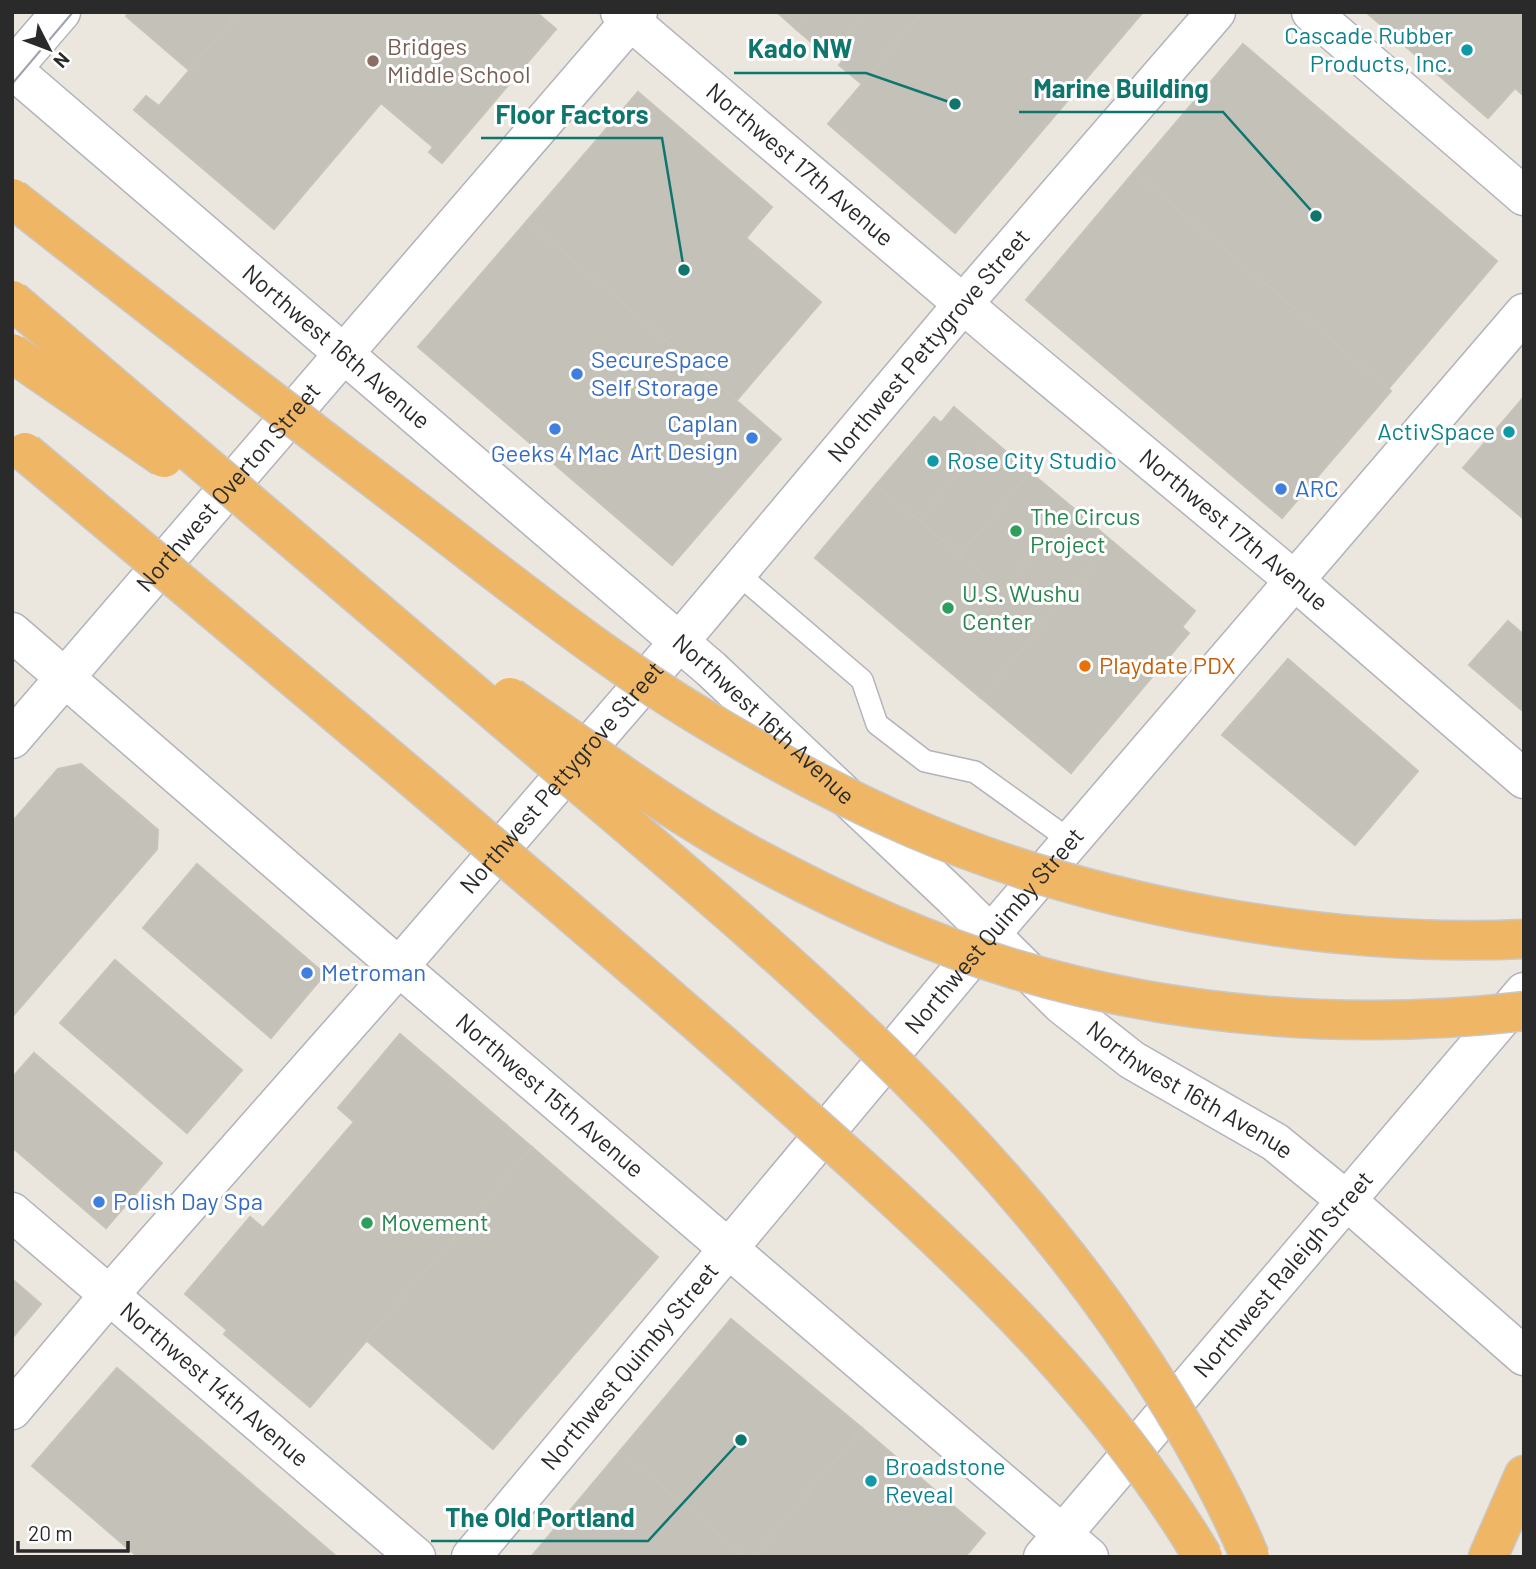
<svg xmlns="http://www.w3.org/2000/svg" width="1536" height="1569" font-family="Barlow,sans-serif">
<rect width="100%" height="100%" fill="#ebe7de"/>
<g fill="#c4c1b9" stroke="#c6c3b7" stroke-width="2">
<polygon points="129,12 239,12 189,70 126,16"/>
<polygon points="239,12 536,12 556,29 442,163 429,152 433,147 381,103 274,229 134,110 146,96 159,106"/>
<polygon points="777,12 812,12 797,30"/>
<polygon points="812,12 868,12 834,53 827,46 823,52 797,30"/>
<polygon points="868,12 923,12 862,84 839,65 843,60 834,53"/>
<polygon points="923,12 1143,12 955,233 828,124"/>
<polygon points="1366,12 1524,12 1524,96 1515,88 1488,118"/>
<polygon points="1243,44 1497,261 1388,389 1134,172"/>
<polygon points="638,92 772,207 746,238 821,302 736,401 527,221"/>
<polygon points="1134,172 1391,391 1282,518 1026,300"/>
<polygon points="527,221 781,439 672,565 418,347"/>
<polygon points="1524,397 1524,519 1463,468"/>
<polygon points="954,407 989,437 919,520 876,485 934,417 941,423"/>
<polygon points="989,437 1030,472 960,555 919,520"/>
<polygon points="1030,472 1072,507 1002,590 960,555"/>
<polygon points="876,485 1043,625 981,698 815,558"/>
<polygon points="1072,507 1113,542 1043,625 1002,590"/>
<polygon points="1113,542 1195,611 1182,627 1189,633 1071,773 981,698"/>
<polygon points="1508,621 1524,635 1524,712 1469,665"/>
<polygon points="1288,659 1418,771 1355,845 1222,735"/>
<polygon points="81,764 158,830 157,849 12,1017 12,822 58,769"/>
<polygon points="197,864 325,974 271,1038 143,928"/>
<polygon points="115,960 242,1070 187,1133 60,1023"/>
<polygon points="400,1034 532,1147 310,1407 224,1334 227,1330 185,1294 250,1217 263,1228 354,1122 338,1108"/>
<polygon points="34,1053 162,1163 106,1228 12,1147 12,1078"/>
<polygon points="532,1147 658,1257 493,1449 366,1340"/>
<polygon points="12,1279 41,1304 12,1338"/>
<polygon points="731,1319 862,1428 754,1557 746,1557 620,1451"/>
<polygon points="117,1368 337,1557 138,1557 32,1466"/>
<polygon points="862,1428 985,1533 965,1557 754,1557"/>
<polygon points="620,1451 746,1557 531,1557"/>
</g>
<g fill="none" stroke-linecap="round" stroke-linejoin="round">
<defs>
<polyline id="lane" points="737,573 862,680 877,724 925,761 975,772 1071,841"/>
<g id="street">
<path id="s1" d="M620,12L1003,338L1294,580L1524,779"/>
<path id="s2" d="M12,632L398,966L1089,1557"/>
<path id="s3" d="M12,739L638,12"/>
<path id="s4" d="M12,1410L110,1294L396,970L679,642L963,304L1216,12"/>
<path id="s5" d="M471,1557L991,934L1524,313"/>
<path id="s6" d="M1043,1557L1524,992"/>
</g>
<g id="secondary">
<polyline points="1311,12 1524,196"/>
<path id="s7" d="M12,69L711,669L953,897L1062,1005L1132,1060L1275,1142L1346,1200L1524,1356"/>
<polyline points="12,69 61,12"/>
<path id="s8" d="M12,1212L416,1557"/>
</g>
<polyline id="highway" points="1488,1557 1524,1475"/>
</defs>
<use href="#lane" stroke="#b1b2bc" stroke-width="24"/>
<use href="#street" stroke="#b1b2bc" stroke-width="41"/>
<use href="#secondary" stroke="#b1b2bc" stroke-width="41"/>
<use href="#highway" stroke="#c8c8c8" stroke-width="41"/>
<use href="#lane" stroke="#fff" stroke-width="21"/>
<use href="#street" stroke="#fff" stroke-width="38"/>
<use href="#secondary" stroke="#fff" stroke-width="38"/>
<use href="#highway" stroke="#efb665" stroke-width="38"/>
<polyline stroke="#a1a1b3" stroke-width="2" points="12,84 73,12"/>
<defs>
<g id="highway-bridge">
<path d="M12,198C144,302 277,405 410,506C505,578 597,654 698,715C767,757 839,796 913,828C1094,906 1327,948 1524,939"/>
<path d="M12,300C191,453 370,606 549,758C773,949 1006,1138 1162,1391C1195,1444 1226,1499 1250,1557"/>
<polyline points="12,353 164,458"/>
<path d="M25,452C245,637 466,821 683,1010C743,1062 801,1114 860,1167C989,1284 1113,1406 1203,1557"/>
<path d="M510,697C589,751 665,808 748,854C833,900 921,941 1014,969C1177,1018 1355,1031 1524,1011"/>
</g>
</defs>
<use href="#highway-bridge" stroke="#c8c8c8" stroke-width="41" stroke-linecap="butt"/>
<use href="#highway-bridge" stroke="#efb665" stroke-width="38"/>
</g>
<g fill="#0f9aa8" stroke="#fff" stroke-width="2.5">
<circle cx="1467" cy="50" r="7"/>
<circle cx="1509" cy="432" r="7"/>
<circle cx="933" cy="461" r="7"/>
<circle cx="871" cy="1481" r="7"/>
</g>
<circle fill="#8d6e63" stroke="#fff" stroke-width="2.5" cx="373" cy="61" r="7"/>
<g fill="#3f7fe0" stroke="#fff" stroke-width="2.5">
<circle cx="577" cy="374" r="7"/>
<circle cx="555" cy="429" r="7"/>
<circle cx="752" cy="438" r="7"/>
<circle cx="1281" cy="489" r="7"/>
<circle cx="307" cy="973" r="7"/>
<circle cx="99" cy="1202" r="7"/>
</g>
<g fill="#2e9e5b" stroke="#fff" stroke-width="2.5">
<circle cx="1016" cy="531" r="7"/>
<circle cx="948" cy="608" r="7"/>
<circle cx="367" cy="1223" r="7"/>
</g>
<circle fill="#e8710a" stroke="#fff" stroke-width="2.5" cx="1085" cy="666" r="7"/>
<g text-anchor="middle" stroke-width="6" stroke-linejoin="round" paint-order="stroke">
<g font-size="24" fill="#0d838f" stroke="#fff" text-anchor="end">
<text x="1453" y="44">Cascade Rubber<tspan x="1453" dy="28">Products, Inc.</tspan></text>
<text x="1495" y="440">ActivSpace</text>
<text x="947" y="469" text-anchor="start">Rose City Studio</text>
<text x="885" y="1475" text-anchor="start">Broadstone<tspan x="885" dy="28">Reveal</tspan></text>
</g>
<g font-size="24" fill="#785e54" stroke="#fff" text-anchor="start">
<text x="387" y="55">Bridges<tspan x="387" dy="28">Middle School</tspan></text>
</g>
<g font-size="24" fill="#2a2a2a" stroke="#fff">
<text dy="8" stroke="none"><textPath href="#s1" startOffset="236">Northwest 17th Avenue</textPath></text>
<text dy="8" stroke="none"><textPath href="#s4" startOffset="1405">Northwest Pettygrove Street</textPath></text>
<text dy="8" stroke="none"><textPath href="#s7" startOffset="427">Northwest 16th Avenue</textPath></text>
<text dy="8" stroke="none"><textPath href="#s3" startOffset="332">Northwest Overton Street</textPath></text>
<text dy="8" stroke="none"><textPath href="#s1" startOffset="803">Northwest 17th Avenue</textPath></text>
<text dy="8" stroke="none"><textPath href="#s7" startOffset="994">Northwest 16th Avenue</textPath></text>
<text dy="8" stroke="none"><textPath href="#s4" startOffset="838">Northwest Pettygrove Street</textPath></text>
<text dy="8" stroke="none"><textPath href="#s5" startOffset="816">Northwest Quimby Street</textPath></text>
<text dy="8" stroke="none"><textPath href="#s7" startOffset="1561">Northwest 16th Avenue</textPath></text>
<text dy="8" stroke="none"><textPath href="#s2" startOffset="710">Northwest 15th Avenue</textPath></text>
<text dy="8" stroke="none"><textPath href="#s6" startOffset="371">Northwest Raleigh Street</textPath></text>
<text dy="8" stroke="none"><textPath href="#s5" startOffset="248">Northwest Quimby Street</textPath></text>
<text dy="8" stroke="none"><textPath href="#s8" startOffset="266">Northwest 14th Avenue</textPath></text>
</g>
<g font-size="24" fill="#366cbe" stroke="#fff" text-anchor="start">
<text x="591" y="368">SecureSpace<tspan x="591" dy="28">Self Storage</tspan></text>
<text x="738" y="432" text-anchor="end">Caplan<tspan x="738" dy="28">Art Design</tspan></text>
<text x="555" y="462" text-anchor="middle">Geeks 4 Mac</text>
<text x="1295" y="497">ARC</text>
<text x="321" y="981">Metroman</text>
<text x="113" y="1210">Polish Day Spa</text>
</g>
<g font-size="24" fill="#27864d" stroke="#fff" text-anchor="start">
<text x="1030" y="525">The Circus<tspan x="1030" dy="28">Project</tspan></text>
<text x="962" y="602">U.S. Wushu<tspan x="962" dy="28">Center</tspan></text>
<text x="381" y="1231">Movement</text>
</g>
<g font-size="24" fill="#c56008" stroke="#fff" text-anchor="start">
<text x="1099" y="674">Playdate PDX</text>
</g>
</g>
<path fill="none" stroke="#0f766e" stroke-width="2.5" d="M955 104L866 73H734M1316 216L1223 112H1019M684 270L662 138H481M741 1440L648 1541H431"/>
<g fill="#0f766e" stroke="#fff" stroke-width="2.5">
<circle cx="955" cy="104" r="7"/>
<circle cx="1316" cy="216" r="7"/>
<circle cx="684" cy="270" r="7"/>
<circle cx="741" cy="1440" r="7"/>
</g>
<g font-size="26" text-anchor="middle" font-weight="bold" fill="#0f766e" stroke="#fff" stroke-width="6" stroke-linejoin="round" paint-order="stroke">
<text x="800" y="58">Kado NW</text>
<text x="1121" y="98">Marine Building</text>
<text x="572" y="124">Floor Factors</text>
<text x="540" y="1527">The Old Portland</text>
</g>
<rect width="1536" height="1569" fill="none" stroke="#2a2a2a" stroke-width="28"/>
<g transform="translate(49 49) rotate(132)" stroke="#ffffff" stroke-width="5" paint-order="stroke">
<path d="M0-5L12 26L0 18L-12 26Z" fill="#2a2a2a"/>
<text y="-10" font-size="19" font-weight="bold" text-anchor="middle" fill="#2a2a2a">N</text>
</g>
<path d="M18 1541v10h110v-10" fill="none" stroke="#2a2a2a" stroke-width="3.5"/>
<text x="28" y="1541" font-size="21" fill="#2a2a2a" stroke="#ffffff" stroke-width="5" paint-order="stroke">20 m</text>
</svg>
